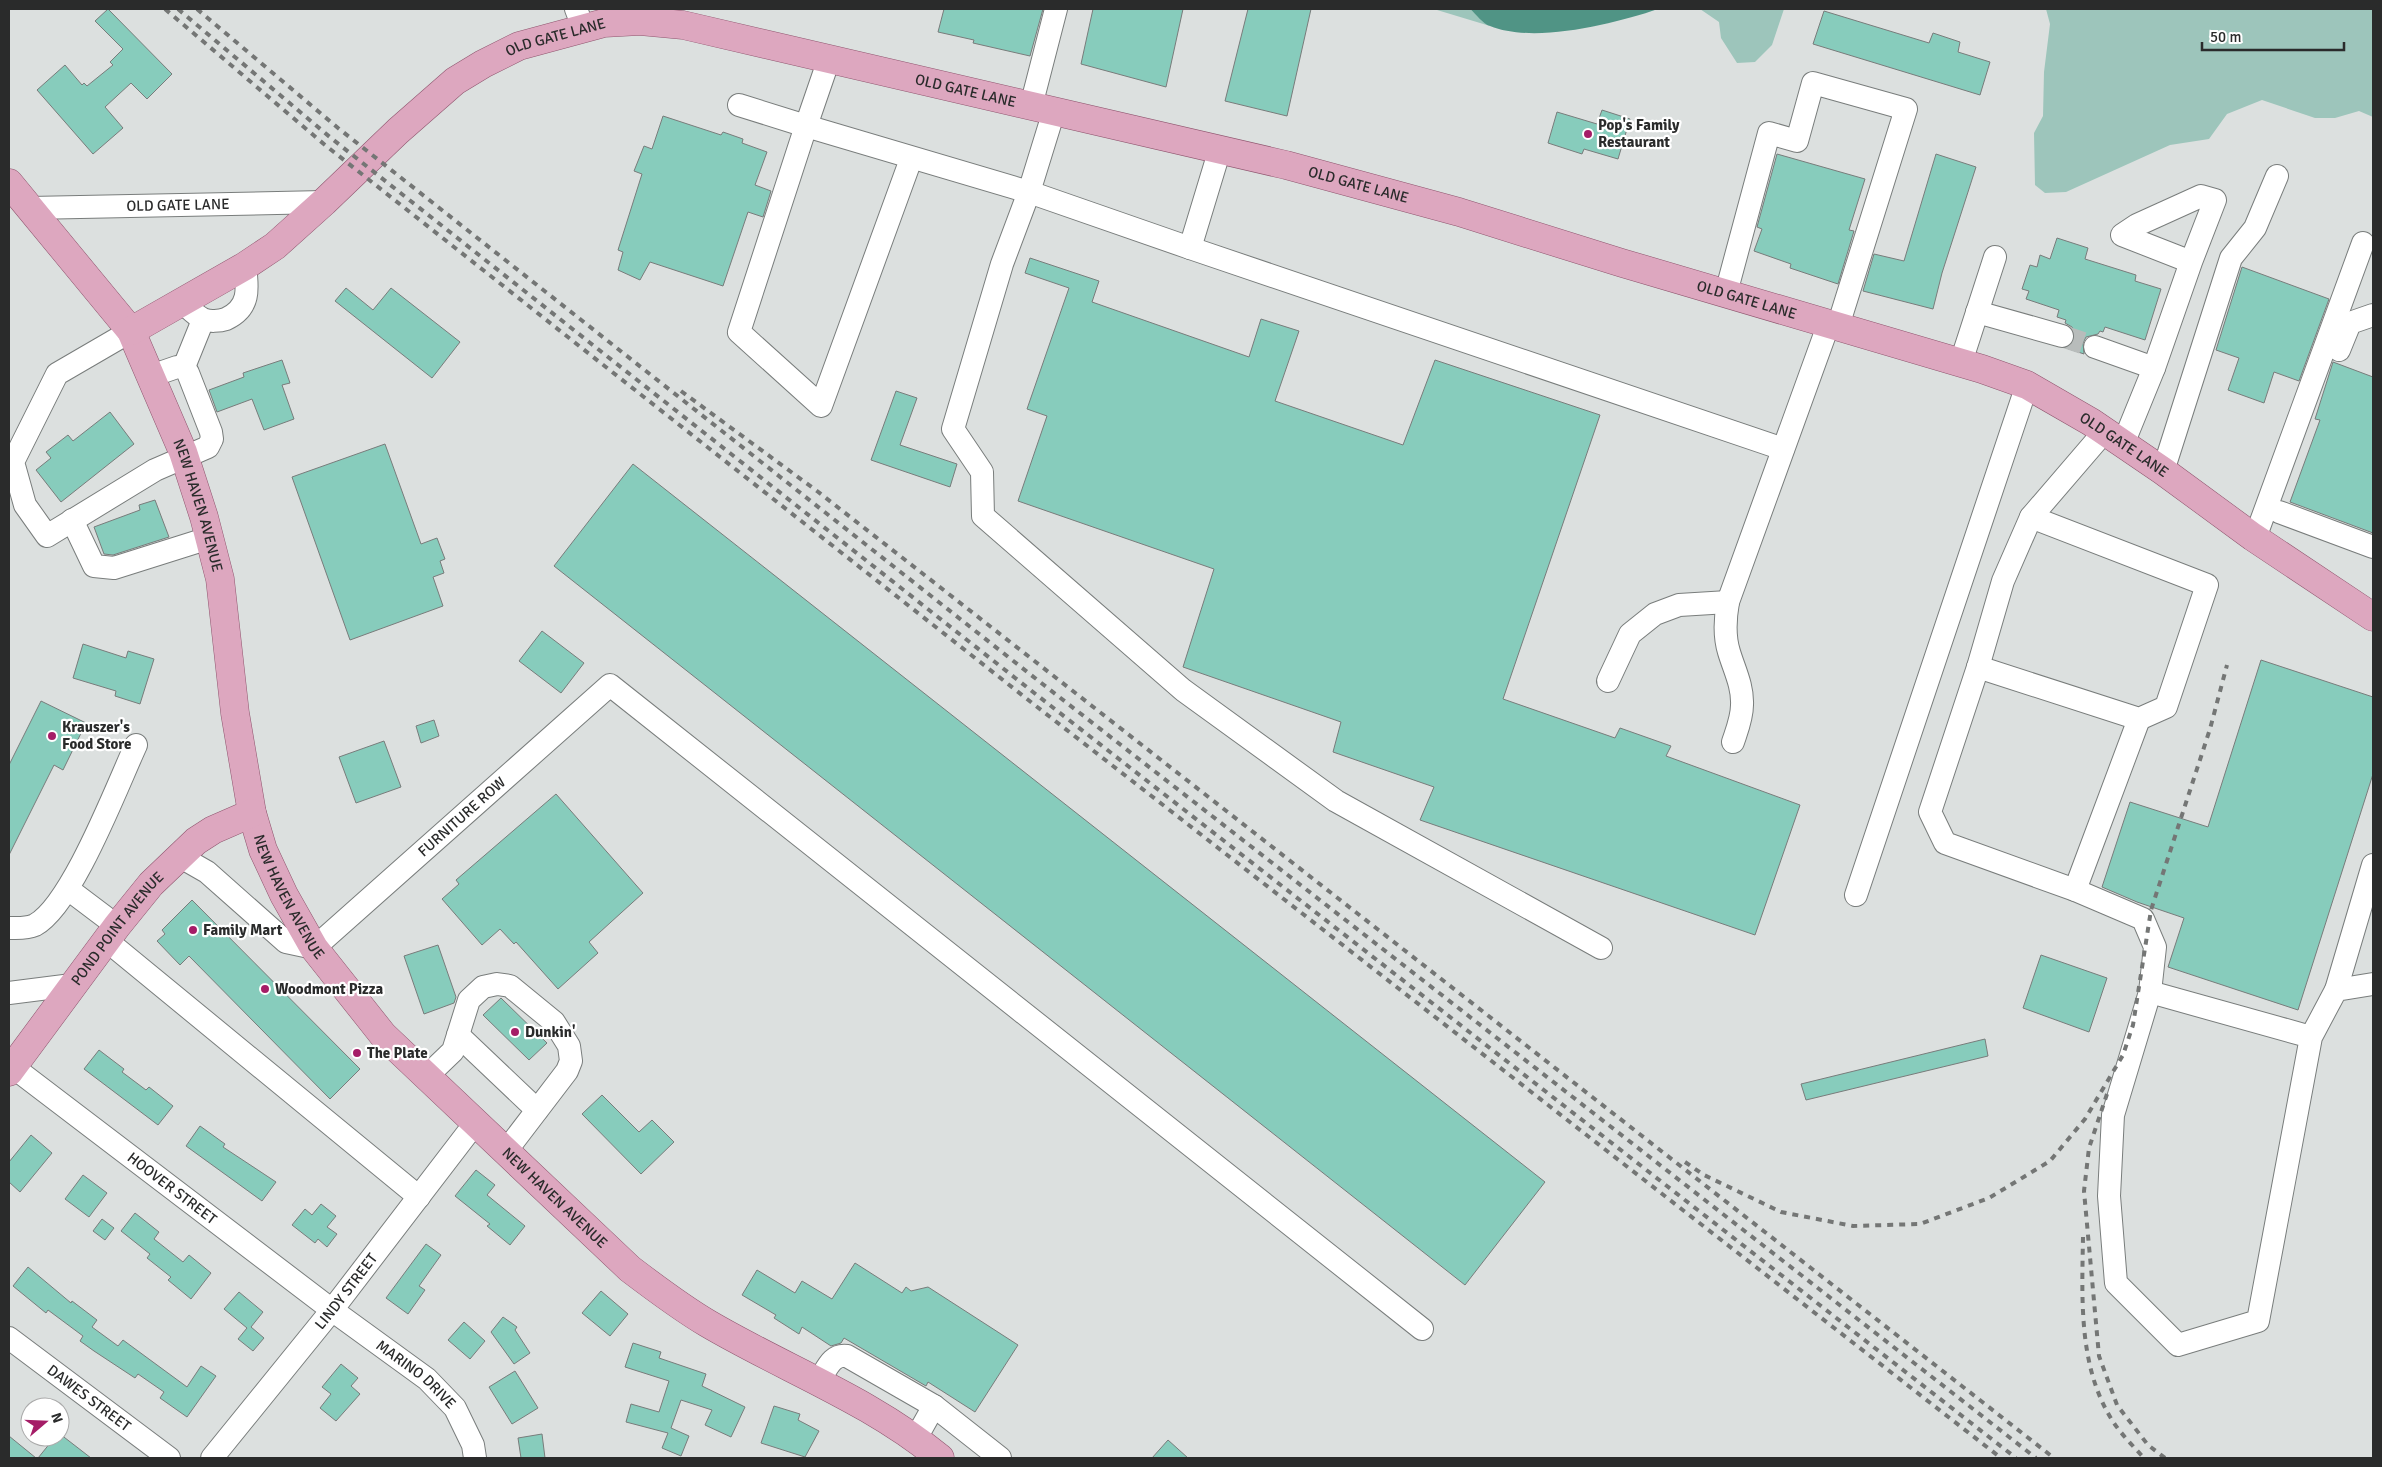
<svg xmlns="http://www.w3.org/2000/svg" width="2382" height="1467" font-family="Signika,sans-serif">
<rect width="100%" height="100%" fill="#dce0df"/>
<g fill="#9dc5bb">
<polygon points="1435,9 1470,9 1490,26 1437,10"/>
<polygon points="1700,9 1784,9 1772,45 1755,62 1737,63 1721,38 1719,22"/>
<polygon points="2046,9 2373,9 2373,117 2359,111 2335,118 2315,118 2262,100 2227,114 2209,139 2170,145 2066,192 2045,193 2035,185 2034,133 2043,116 2044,72 2050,24"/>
</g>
<path fill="#509485" d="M1470,9H1658C1614,24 1534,44 1490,26C1483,24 1476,14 1470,9Z"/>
<g fill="#87ccbc" stroke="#787c7b">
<polygon points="108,9 172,74 147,99 131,83 105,107 123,128 93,154 37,90 65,65 82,85 84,83 87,86 113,65 110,62 123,49 95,21"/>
<polygon points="944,9 1043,9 1030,56 973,43 974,40 938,32"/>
<polygon points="1093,9 1183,9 1166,87 1081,64"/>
<polygon points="1248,9 1311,9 1287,116 1225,101"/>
<polygon points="1824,11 1929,43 1933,33 1960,42 1958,52 1990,62 1980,95 1813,44"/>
<polygon points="1602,110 1630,119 1618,159 1584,149 1582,154 1548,143 1557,112 1597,124"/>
<polygon points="663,116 721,135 723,132 743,139 742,143 767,152 755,185 771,191 763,217 748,212 723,286 650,262 640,280 618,270 623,252 618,250 642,174 634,171 644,146 652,149"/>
<polygon points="1777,154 1865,179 1849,230 1854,231 1838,284 1790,268 1791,264 1754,251 1762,229 1757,227"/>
<polygon points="1936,154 1976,167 1942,273 1933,309 1863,291 1874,254 1904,261"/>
<polygon points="2057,238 2088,248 2085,259 2136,275 2135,281 2161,289 2145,340 2105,327 2103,332 2100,331 2098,334 2086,337 2083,343 2084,354 2066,348 2074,340 2075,333 2072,327 2065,323 2066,320 2057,317 2059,310 2026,299 2029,291 2022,289 2030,265 2037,267 2040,255 2050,259"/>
<polygon points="1030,258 1099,281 1092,302 1249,357 1261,319 1299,331 1275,401 1403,445 1435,360 1600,415 1503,699 1615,738 1620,728 1671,746 1666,756 1800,805 1755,935 1420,820 1434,787 1333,752 1341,722 1183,667 1214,569 1018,501 1047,416 1027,409 1069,288 1025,273"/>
<polygon points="2242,267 2329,299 2299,381 2274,372 2264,403 2228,390 2239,358 2216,350"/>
<polygon points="346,288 373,310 391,288 460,342 432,378 335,301"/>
<polygon points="282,360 290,383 282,385 294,419 264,430 252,399 217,412 209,390 244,377 243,373"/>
<polygon points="2333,362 2373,377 2373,533 2290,502 2320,420 2315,419"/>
<polygon points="896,391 917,398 900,445 957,464 950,487 871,460"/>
<polygon points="110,412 134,444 61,502 36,470 51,458 46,452 68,435 73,441"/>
<polygon points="385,444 421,544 437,538 445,559 440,561 444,573 433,577 443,606 350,640 292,477"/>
<polygon points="633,464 1545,1182 1465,1285 554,566"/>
<polygon points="155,500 169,537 113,555 104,554 94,527 140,510 139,505"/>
<polygon points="542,631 584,663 561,693 519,661"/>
<polygon points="83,644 126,658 128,651 154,659 140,704 115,696 116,691 73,678"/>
<polygon points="2261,660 2373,697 2373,774 2298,1010 2168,967 2184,918 2137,902 2102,887 2130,802 2208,827"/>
<polygon points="41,701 86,723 63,770 54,765 9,855 9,765"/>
<polygon points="434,720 439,736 421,743 416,726"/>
<polygon points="384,741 401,787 356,803 339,757"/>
<polygon points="556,794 643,893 589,942 598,953 558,989 516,942 514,944 500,929 482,945 442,899 459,884 456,880"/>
<polygon points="192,900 360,1069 330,1099 189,956 180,965 157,941 165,934 162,930"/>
<polygon points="438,945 456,997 454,1003 424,1014 404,956"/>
<polygon points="2041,955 2107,978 2089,1032 2023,1008"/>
<polygon points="501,998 547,1043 529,1060 483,1015"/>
<polygon points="1985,1039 1988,1056 1806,1100 1801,1084"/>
<polygon points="99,1050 124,1069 122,1072 146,1090 149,1087 173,1106 158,1125 84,1069"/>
<polygon points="602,1095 639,1132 652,1120 674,1142 641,1174 582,1114"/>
<polygon points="200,1126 225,1144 223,1147 276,1182 262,1201 186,1146"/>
<polygon points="31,1135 52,1153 20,1192 9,1182 9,1162"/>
<polygon points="476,1170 495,1185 487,1195 525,1226 510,1245 487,1226 490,1224 455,1196"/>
<polygon points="83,1175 107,1193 89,1217 65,1199"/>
<polygon points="321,1204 336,1216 327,1227 337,1234 327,1247 318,1239 315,1243 292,1225 305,1209 312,1215"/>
<polygon points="135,1213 159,1232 154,1239 183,1262 189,1255 211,1273 191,1299 168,1280 171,1277 147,1258 150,1254 121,1231"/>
<polygon points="102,1219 114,1228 105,1240 93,1231"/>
<polygon points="426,1244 441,1255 419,1286 425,1290 408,1314 386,1298"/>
<polygon points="855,1263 902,1293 906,1287 911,1291 928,1287 1018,1345 975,1412 928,1382 926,1386 844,1338 841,1343 831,1346 802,1327 799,1334 774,1318 776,1315 742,1295 757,1270 795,1293 802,1281 832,1299"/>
<polygon points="28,1267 71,1303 72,1301 97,1320 92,1327 118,1346 123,1340 187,1387 201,1366 216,1376 187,1417 160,1398 164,1392 138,1374 135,1378 94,1351 80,1341 83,1336 48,1310 46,1313 13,1286"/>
<polygon points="601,1291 628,1314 610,1336 582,1313"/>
<polygon points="239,1292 263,1312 251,1327 264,1338 253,1351 238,1339 247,1328 224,1309"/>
<polygon points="503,1317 517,1327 515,1330 530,1353 514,1364 491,1332"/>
<polygon points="464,1322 485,1341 470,1359 448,1340"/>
<polygon points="633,1343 661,1352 659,1358 706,1374 702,1386 745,1407 731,1437 705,1425 712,1410 681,1400 671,1428 689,1436 681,1456 662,1448 668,1433 626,1422 631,1404 659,1412 669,1381 625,1367"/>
<polygon points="341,1364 358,1378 351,1386 360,1394 336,1421 320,1408 331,1394 322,1387"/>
<polygon points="515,1371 538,1408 512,1424 489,1387"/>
<polygon points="774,1406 800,1414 798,1420 819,1431 805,1457 761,1443"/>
<polygon points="60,1434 91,1458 38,1458 55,1437 60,1437"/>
<polygon points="542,1434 545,1458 521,1458 518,1438"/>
<polygon points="9,1436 36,1458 9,1458"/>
<polygon points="1168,1440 1188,1458 1152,1458"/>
</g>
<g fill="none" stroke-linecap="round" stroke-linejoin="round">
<polyline stroke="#b8bcbb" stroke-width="22" stroke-dasharray="22 11" stroke-linecap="butt" points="2062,336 2095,347"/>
<defs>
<g id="minor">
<polyline points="576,9 583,27"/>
<polyline points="829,59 806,126 1029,192 1002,264 953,429 982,472 983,516 1183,690 1336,801 1601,948"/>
<polyline points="739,105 806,126 739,332 821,406 911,159"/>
<polyline points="1031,106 1056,9"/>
<polyline points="1054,111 1029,192 1190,248"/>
<polyline points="1220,149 1190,248 1783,449"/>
<path id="s1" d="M30,208L324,202"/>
<polyline points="1726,293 1769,133 1797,141 1813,83 1906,109 1838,326"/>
<path d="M182,302C188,307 196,316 203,319C209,322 220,321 226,319C250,308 248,289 245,266"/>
<polyline points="1977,312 2062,336"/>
<polyline points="131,331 57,374 13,462 25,505 47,536 155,470 208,447 212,439 211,432 188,373 184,367 177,367 151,376"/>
<polyline points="2095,347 2154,368"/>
<polyline points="2339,350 2350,323 2373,315"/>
<polyline points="1961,362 1995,257"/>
<polyline points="184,367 203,320"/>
<polyline points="2104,432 2031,517 2003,581 1978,667 1930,812 1945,843 2075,890 2143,919 2155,947 2150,992"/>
<polyline points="2123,444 2154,368 2191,262 2122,235 2137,225 2201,196 2215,200 2191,262"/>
<polyline points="2163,471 2231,258 2255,228 2277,176"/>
<polyline points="2279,512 2373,547"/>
<polyline points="72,520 94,566 114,568 209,538"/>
<polyline points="2255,538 2363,243"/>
<polyline points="1978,667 2139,719 2166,707 2207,585 2031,517"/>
<polyline points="1608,681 1630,634 1655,614 1679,605 1728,602"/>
<path d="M1733,742C1737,730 1742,718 1742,705C1743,686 1734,669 1729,652C1724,636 1725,619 1728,602L1829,323"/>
<path id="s2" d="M179,856L207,872L286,942L314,948L610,685L1422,1329"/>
<polyline points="68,889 117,926"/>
<polyline points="2075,890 2139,719"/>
<polyline points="1856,895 2027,385"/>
<path d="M9,928C18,928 26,929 35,925C72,905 117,786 136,745"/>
<polyline points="106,940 419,1197"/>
<polyline points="2336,990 2373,865"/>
<polyline points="9,993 72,985"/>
<polyline points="458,1035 537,1110"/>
<polyline points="2311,1037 2150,992 2113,1115 2109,1196 2116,1283 2178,1345 2258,1321 2311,1037 2336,990 2373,984"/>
<path id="s3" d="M9,1064L332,1310L427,1379L455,1408L473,1445L475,1458"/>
<polyline points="427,1076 453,1051 469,1000 483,987 497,984 510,986 554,1022 569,1046 571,1061 567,1071 506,1151"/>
<path id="s4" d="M9,1338L169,1458"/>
<path d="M819,1381C827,1369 831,1354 847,1356L934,1406L1000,1458"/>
<polyline points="916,1438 934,1406"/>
<path id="s5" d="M212,1458L332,1310L476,1122"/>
</g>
<g id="major">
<path id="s6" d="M9,183L131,331L183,452L204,517L220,579L235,713L252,813L263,850L284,895L314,948L383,1035L630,1269C655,1288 680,1307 707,1323C785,1369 870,1400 940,1458"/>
<path id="s7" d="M131,331L245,266L275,246L324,202L398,131L455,81L483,64L519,46L604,23L640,21L683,25L1286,165L1459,212L1622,263L1982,369L2027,385L2091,422L2163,471L2253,537L2373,617"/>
<path id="s8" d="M9,1072L117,926L151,884L196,841L213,830L252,813"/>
</g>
</defs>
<use href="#minor" stroke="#797d7c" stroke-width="24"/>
<use href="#major" stroke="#8f566f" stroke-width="29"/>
<use href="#minor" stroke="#fff" stroke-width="22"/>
<use href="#major" stroke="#dda7bf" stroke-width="28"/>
<g stroke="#747675" stroke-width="4" stroke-dasharray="6 6" stroke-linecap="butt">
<polyline points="165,9 325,145 583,349 1027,699 2001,1458"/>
<polyline points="178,9 331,138 589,342 1033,692 2016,1458"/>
<polyline points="197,9 338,128 1040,682 2036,1458"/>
<polyline points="681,391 817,491 2054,1458"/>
<polyline points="2107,1094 2089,1148 2084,1191 2099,1356 2117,1405 2148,1445 2165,1458"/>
<polyline points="1685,1162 1704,1175 1781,1212 1853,1226 1920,1224 1989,1198 2050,1161 2085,1119 2123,1055 2133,1025 2151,910 2210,729 2227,665"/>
<path d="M2083,1237C2082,1299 2078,1369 2114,1423C2122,1435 2134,1447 2144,1458"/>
</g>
</g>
<g fill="#a51d67" stroke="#fff" stroke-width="2">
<circle cx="1588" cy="134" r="5"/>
<circle cx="52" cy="736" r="5"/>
<circle cx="193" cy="930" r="5"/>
<circle cx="265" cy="989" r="5"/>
<circle cx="515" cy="1032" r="5"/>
<circle cx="357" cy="1053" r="5"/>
</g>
<g text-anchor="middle" stroke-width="4.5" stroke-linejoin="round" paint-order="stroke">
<g font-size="15" fill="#2a2b2b" stroke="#fff">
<text dy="5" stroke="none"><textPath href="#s7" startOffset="522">OLD GATE LANE</textPath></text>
<text dy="5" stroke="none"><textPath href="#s7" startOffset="942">OLD GATE LANE</textPath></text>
<text dy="5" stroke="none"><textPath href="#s7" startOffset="1346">OLD GATE LANE</textPath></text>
<text dy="5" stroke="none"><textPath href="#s1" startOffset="148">OLD GATE LANE</textPath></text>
<text dy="5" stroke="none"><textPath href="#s7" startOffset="1751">OLD GATE LANE</textPath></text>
<text dy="5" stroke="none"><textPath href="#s7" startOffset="2158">OLD GATE LANE</textPath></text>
<text dy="5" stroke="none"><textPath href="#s6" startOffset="379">NEW HAVEN AVENUE</textPath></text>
<text dy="5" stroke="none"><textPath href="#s2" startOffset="364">FURNITURE ROW</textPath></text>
<text dy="5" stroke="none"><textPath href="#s6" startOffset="784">NEW HAVEN AVENUE</textPath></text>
<text dy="5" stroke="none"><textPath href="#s8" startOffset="180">POND POINT AVENUE</textPath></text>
<text dy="5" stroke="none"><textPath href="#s3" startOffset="205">HOOVER STREET</textPath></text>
<text dy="5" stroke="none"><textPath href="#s6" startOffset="1189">NEW HAVEN AVENUE</textPath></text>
<text dy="5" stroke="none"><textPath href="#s5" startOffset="214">LINDY STREET</textPath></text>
<text dy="5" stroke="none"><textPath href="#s3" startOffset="512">MARINO DRIVE</textPath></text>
<text dy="5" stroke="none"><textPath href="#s4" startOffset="100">DAWES STREET</textPath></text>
</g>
<g font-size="15" font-weight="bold" fill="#2a2b2b" stroke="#fff" text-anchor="start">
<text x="1598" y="130">Pop's Family<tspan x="1598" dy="17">Restaurant</tspan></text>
<text x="62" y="732">Krauszer's<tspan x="62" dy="17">Food Store</tspan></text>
<text x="203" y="935">Family Mart</text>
<text x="275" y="994">Woodmont Pizza</text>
<text x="525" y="1037">Dunkin'</text>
<text x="367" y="1058">The Plate</text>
</g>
</g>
<rect width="2382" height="1467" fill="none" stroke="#2a2b2b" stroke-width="20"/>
<g transform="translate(45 1422) rotate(71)"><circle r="24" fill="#ffffff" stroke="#aaaaaa"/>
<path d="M0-4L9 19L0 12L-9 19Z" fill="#a51d67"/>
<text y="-8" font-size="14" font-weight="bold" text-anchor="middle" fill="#2a2b2b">N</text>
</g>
<path d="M2202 42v8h142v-8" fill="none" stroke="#2a2b2b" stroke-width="2.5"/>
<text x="2210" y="42" font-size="15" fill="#2a2b2b" stroke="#ffffff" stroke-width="4" paint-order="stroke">50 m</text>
</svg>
